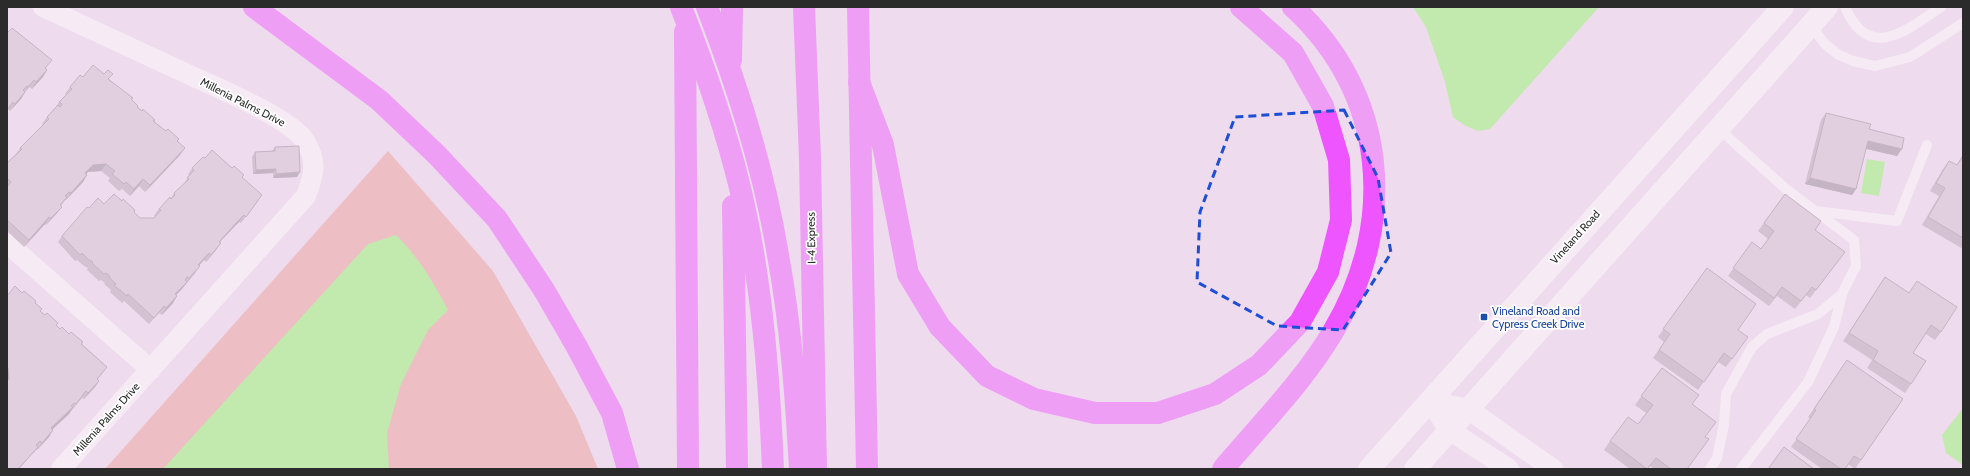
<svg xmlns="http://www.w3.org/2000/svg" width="1970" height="476" font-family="Cabin,sans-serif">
<rect width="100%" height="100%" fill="#eedbed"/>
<polygon fill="#eb9d92" points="388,151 493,271 576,416 598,469 105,469"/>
<g fill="#8cfb63">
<polygon points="1413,7 1599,7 1490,129 1478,131 1464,125 1453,117 1445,82 1426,27"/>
<polygon points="1867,159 1885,162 1879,196 1861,193"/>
<path d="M396,235C420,259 432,280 448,310L428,330L401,384L387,433L389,469H163L368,244Z"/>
<polygon points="1963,408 1963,465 1946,453 1942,435"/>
</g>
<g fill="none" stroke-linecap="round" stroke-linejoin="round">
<g stroke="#fff" stroke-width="10">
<path d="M1845,7C1869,63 1907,30 1941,7"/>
<polyline points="1810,25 1826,45 1839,55 1853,61 1875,66 1910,57 1963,23"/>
<polyline points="1719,129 1786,189 1854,240 1856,266 1842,294 1834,327 1808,382 1741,469"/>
<polyline points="1816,211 1897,221 1927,145"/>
<polyline points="1710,469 1717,458 1724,424 1726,394 1752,347 1767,334 1818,314 1842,294"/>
</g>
<g stroke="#fff" stroke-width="20">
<path d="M43,7C89,28 135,50 181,71C210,85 290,117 305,141C318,162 314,175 306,196L61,469"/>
<polyline points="7,243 151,370"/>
<polyline points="1430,401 1468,409 1553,469"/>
<polyline points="1430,401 1449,430 1509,469"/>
</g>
<g stroke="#fff" stroke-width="22">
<polyline points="1369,469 1783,7"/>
<polyline points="1415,469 1827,7"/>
</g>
<g stroke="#e5f" stroke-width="22">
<polyline points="254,7 379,100 437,155 497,219 544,290 577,347 612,413 628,469"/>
<path d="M681,7C704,66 725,126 740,188C762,280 769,375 773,469"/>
<path d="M707,7C738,87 764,170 778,255C791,326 796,397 800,469"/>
<polyline points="804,7 810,158 816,469"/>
<polyline points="858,7 867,469"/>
<polyline points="685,32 688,469"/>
<polyline points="731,60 732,7"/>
<polyline points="859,82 883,145 908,274 940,327 987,376 1034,399 1095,413 1158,413 1215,394 1259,365 1300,322 1328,272 1341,220 1339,160 1323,106 1293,53 1241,7"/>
<polyline points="733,206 737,469"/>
<path d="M1223,469C1260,425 1305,380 1334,330C1398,222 1387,93 1293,7"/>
</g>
</g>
<g fill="#b3a5b2">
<polygon points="7,33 47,67 46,68 47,70 43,77 32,89 29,87 25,92 21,99 10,111 8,109"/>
<polygon points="83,77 109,79 131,99 138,107 154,121 178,141 180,155 145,192 139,186 130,196 122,189 119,191 108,181 110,178 101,171 88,172 86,174 83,182 66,200 65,200 61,206 62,207 57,213 46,225 45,224 24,247 7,231 7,163 16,154 20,148 43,125 42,124 47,117 55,108 59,102 66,95 65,94 70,87"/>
<polygon points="1826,113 1869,129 1897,156 1866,149 1856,189 1852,195 1805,184 1821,120"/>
<polygon points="275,147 297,177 273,178 273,173 253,174 252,157 255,152 272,151"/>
<polygon points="1963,154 1963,249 1922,225 1939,196 1930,191 1943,169 1949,161 1957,165"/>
<polygon points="205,158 242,177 257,202 241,223 239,222 232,229 220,242 216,250 206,262 204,260 199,265 195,273 176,295 173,303 162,315 159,313 149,324 124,301 122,303 110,292 111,290 104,284 105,283 101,280 99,281 87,270 88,268 84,266 77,260 75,261 58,242 62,236 89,208 104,204 134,212 140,218 154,218 155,217 154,216 159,209 171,198 174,193 183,185 189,176 188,175 192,168"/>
<polygon points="1785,194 1815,230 1839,260 1810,298 1806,295 1795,309 1777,296 1769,306 1728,276 1752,242 1761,249 1768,239 1758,231"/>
<polygon points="1707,268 1738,330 1748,337 1726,367 1718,362 1698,390 1653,358 1664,342 1658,337"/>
<polygon points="1885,277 1941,332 1935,340 1926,334 1913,353 1926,361 1905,393 1867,368 1872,360 1843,341"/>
<polygon points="22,293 42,309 40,311 60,329 83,342 82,344 107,367 98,379 99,381 95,387 84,399 82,398 69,414 52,430 49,437 37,450 37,449 33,453 7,469 7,296"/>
<polygon points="1847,360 1903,399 1855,469 1848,464 1845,469 1822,469 1791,447 1810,419 1808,417"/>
<polygon points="1662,368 1692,405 1705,437 1687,469 1654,469 1650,466 1648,469 1630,469 1604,450 1610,441 1638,424 1646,413 1635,405"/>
</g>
<g fill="#928691">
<polygon points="47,70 43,77 32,89 36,82"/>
<polygon points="34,80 29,87 23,94 28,87"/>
<polygon points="25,92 21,99 10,111 15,104"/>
<polygon points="1868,141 1902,149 1897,156 1863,148"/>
<polygon points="185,148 180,155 145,192 150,185"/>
<polygon points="106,164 101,171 88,172 81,180 85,173 93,165"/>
<polygon points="276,169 273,173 253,174 256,170"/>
<polygon points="300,172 297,177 273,178 276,174"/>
<polygon points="87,175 83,182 66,200 71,193"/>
<polygon points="1810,178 1856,189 1852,195 1805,184"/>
<polygon points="143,179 139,186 130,196 134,189"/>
<polygon points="62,207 57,213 46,225 51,218"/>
<polygon points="244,215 239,222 214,248 219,242"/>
<polygon points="49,217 45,224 24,247 29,240"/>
<polygon points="221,243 216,250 206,262 211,255"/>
<polygon points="209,253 204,260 194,271 198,265"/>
<polygon points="200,266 195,273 182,289 170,301 175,294 186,283"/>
<polygon points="177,296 173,303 162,315 166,308"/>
<polygon points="99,381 95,387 84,399 88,393"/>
<polygon points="73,407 69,414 46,435 51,428"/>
<polygon points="53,430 49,437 37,450 42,443"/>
<polygon points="38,447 33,453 19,469 18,469"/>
</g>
<g fill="#d0c0cf" stroke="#928691">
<polygon points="12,28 52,60 45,68 47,70 36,82 34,80 28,87 27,86 23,90 25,92 15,104 13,102 7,110 7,33"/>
<polygon points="93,65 104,74 108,70 113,74 108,79 133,98 131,99 138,106 137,107 142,111 143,109 155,120 153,121 158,125 166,131 168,129 179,139 177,141 185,148 150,185 143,179 134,189 126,182 124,184 112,174 115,171 106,164 93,165 85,173 87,175 71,193 69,192 65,196 67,197 60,205 62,207 51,218 49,217 29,240 7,220 7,187 11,182 7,178 7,163 22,149 20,148 49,119 47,117 58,105 60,107 62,104 59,102 72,89 70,87 80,75 83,77"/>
<polygon points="1826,113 1871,124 1869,129 1904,138 1902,149 1868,141 1856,189 1810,178"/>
<polygon points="299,146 300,172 276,174 276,169 256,170 255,152 275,151 275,147"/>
<polygon points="212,150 232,168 234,166 244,175 242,177 262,195 246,217 244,215 237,222 219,242 221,243 211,255 209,253 198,265 200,266 189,278 187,277 185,280 187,282 175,294 177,296 166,308 164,306 154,318 128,294 127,296 114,285 116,284 109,277 110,276 106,273 104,274 92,263 93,262 88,259 82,253 80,255 62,236 87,207 89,208 98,198 104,204 114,194 122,201 123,199 135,210 134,212 140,218 154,218 161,210 159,209 170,197 171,199 175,195 174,193 189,179 187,178 194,170 192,168 203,157 205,158"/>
<polygon points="1963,156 1963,238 1928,217 1945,188 1936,183 1949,161 1957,165"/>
<polygon points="1785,194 1821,221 1815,230 1845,252 1816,290 1812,287 1801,301 1782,287 1774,298 1733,268 1752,242 1761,249 1774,231 1764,223"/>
<polygon points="1707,268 1756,304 1738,330 1748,337 1732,359 1724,353 1704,382 1659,350 1670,334 1663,329"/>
<polygon points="1885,277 1909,293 1917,281 1957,307 1941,332 1931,325 1913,353 1926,361 1911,384 1873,360 1878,351 1849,333"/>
<polygon points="15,286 22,293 24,291 36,301 35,303 42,309 40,311 45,315 47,313 58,323 56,325 60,329 62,327 69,334 71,332 83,342 81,344 107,367 97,379 99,381 88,393 86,391 76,404 74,403 71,406 73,407 51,428 53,430 42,443 40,441 36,445 38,447 18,469 7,469 7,381 9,379 8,368 7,367 7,296"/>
<polygon points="1847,360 1903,399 1861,460 1854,456 1845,469 1841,469 1796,439 1816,410 1814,409"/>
<polygon points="1662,368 1699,395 1692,404 1716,422 1705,437 1709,439 1687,469 1671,469 1656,458 1647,469 1610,441 1628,417 1638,424 1653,405 1641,396"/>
<polygon points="1784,447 1814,469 1768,469"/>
</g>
<path d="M0 0H1970V476H0ZM1344,110L1378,178L1391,253L1343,330L1277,326L1197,282L1200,212L1235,117Z" fill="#eedbed" fill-opacity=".55" fill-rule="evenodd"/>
<path fill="none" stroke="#1d4ed8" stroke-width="3" stroke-dasharray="8 5" stroke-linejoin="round" d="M1344,110L1378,178L1391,253L1343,330L1277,326L1197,282L1200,212L1235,117Z"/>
<rect fill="#1a4fb4" stroke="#fff" stroke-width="1.5" x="1480" y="313" width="8" height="8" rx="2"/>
<g text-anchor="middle" stroke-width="3.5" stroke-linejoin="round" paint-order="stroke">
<g font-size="11" fill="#2b2b2b" stroke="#fff">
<text transform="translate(243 102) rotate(27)" y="4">Millenia Palms Drive</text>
<text transform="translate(1575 237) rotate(-48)" y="4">Vineland Road</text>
<text transform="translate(811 238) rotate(-91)" y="4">I-4 Express</text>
<text transform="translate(106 419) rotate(-48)" y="4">Millenia Palms Drive</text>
</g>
<g font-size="11" fill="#164399" stroke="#fff" text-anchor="start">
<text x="1492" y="315">Vineland Road and<tspan x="1492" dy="13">Cypress Creek Drive</tspan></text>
</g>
</g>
<rect width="1970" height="476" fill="none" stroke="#2b2b2b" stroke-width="16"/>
</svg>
